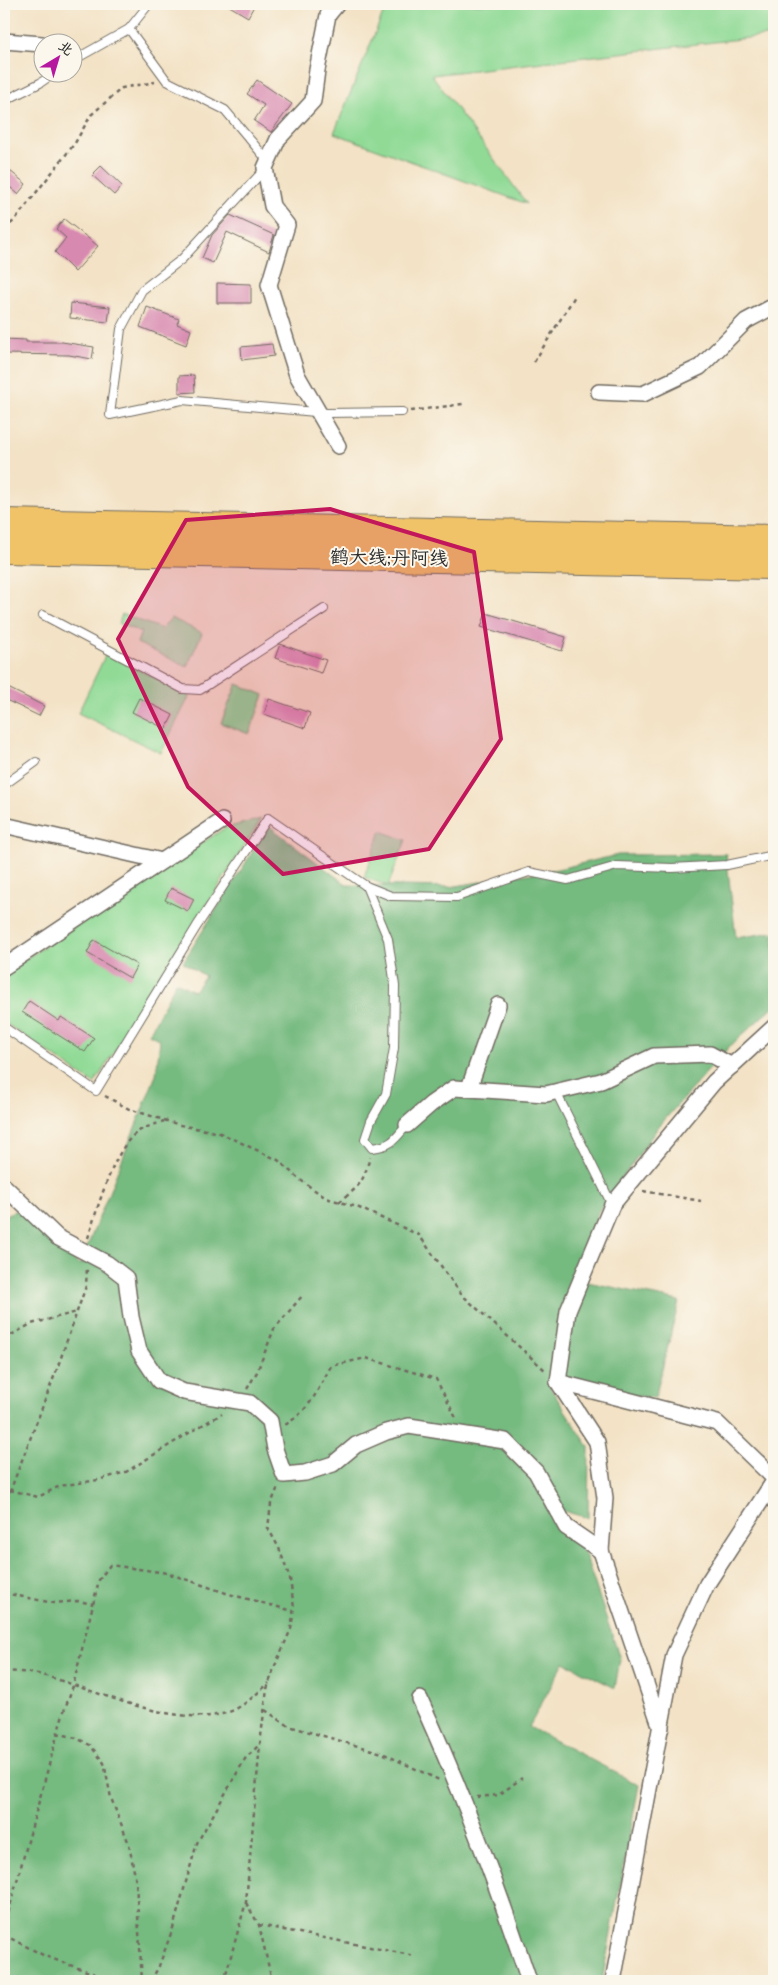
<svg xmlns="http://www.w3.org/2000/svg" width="778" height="1985" font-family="'Patrick Hand','LXGW WenKai TC',sans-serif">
<rect width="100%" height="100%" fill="#fbf7ec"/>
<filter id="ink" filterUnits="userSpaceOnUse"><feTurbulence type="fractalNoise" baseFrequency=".02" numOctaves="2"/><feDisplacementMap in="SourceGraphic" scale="10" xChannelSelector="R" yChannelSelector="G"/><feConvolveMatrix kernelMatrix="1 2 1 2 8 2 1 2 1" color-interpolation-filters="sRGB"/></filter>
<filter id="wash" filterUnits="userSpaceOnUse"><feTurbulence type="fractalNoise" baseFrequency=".0096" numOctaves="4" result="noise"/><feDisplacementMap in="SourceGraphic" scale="20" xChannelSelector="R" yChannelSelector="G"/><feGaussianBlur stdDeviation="1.12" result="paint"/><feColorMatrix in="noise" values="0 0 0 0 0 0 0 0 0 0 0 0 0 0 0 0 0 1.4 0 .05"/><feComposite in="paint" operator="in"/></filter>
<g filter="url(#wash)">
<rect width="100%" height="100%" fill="#f3e2c5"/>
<g fill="#90da96" stroke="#5e8260">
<polygon points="387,4 774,4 774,35 432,75 527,204 334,133"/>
<polygon points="122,614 162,629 171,618 202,633 187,667 137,643 141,632 119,624"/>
<polygon points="106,654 190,695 161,753 78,713"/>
<polygon points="237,684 264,695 249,734 221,723"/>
<polygon points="261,819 94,1084 4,1022 4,973 225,828"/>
<polygon points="381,831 406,840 388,886 364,877"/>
</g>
<polygon fill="#74ba7f" stroke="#507255" points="269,826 347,885 450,887 558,869 618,855 726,854 736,938 774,932 774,1006 729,1047 659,1126 598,1212 573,1279 679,1301 655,1398 549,1386 589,1447 588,1518 546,1506 585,1554 620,1659 615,1688 564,1662 529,1727 639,1785 602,1981 4,1981 4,1216 17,1210 80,1265 156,1075 160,1040 149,1034 176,982 194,991 205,976 183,962"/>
<g id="blocks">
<g fill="#d889b0">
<polygon points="226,4 255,4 248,17"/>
<polygon points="257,80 292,104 271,132 254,121 264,105 247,94"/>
<polygon points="4,166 26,184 18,194 4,182"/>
<polygon points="101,166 122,186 114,195 92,175"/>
<polygon points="230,215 274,235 269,252 227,232 213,263 202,258 212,235"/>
<polygon points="64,219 98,246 75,272 55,252 66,238 56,229"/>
<polygon points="217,283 251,284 251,303 217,303"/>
<polygon points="71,303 110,307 108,322 70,318"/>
<polygon points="147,307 179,319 177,324 191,330 186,345 140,327"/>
<polygon points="4,339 26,340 26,342 62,342 94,347 92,359 69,355 4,354"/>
<polygon points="272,344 274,356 242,360 241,347"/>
<polygon points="194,375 195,392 179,393 179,376"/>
<polygon points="486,613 566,637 562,651 481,627"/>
<polygon points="280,644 326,660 321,673 275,658"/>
<polygon points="4,686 44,706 39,716 4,699"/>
<polygon points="139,698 173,715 166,729 132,712"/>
<polygon points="269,699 310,713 305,728 264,714"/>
<polygon points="171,888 194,899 188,911 165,900"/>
<polygon points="94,940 137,965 130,978 87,953"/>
<polygon points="29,1001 59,1021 61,1017 94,1038 85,1052 22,1012"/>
</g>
</g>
</g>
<g filter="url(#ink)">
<use href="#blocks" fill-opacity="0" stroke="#716b61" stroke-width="1"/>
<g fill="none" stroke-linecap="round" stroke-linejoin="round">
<defs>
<g id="lane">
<polyline points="129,29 167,81 225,110 268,161"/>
<polyline points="72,61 129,29 149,4"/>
<polyline points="4,101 40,83 56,72"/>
<polyline points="265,169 182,259 142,290 121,329 110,415 182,400 327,413 402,412"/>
<polyline points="43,615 183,689 200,690 324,609"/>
<polyline points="4,785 36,762"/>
<path d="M366,886L388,939L395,986L394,1048L386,1094L371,1121L365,1139L372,1148C392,1146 395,1139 407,1125"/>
<polyline points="4,1027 96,1091 197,926 268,818 366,886 391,896 457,897 529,872 568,880 617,866 672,868 727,865 774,855"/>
<polyline points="556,1092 612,1205"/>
</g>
<g id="street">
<polyline points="337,4 328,15 317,70 313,101 278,139 265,168 272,206 287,225 269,285 297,375 338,446"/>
<polyline points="4,41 42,44"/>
<polyline points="599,392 643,394 700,367 746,321 774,306"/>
<polyline points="4,825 162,861"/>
<polyline points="4,967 222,821"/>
<polyline points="469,1088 498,1005"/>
<polyline points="407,1125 431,1104 454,1088 546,1094 601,1081 654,1056 710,1054 732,1066"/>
<polyline points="4,1186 57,1237 108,1264 126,1278 131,1317 139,1351 159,1381 184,1392 250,1403 270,1421 275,1449 284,1475 305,1473 333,1464 356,1445 386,1432 409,1426 505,1441 536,1472 566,1527 601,1551 605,1498 597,1442 558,1382 717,1423 774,1478"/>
<polyline points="558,1382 568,1311 612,1205 714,1082 774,1027"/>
<polyline points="601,1551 661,1728"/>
<path d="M420,1699C462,1791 497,1885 529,1981"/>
<polyline points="613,1981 674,1655 707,1584 774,1481"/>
</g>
<g id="highway">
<polyline points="4,523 774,539"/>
<polyline points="4,549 774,565"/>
</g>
</defs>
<use href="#lane" stroke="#716b61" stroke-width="10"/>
<use href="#street" stroke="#716b61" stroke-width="18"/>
<use href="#highway" stroke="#716b61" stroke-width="30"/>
<g stroke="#716b61" stroke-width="2.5" stroke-dasharray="4 4" stroke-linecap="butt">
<polyline points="4,229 14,221 75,143 91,115 122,88 155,82"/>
<polyline points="534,362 575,296"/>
<polyline points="411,411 463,404"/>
<polyline points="105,1096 129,1109 180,1125 220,1133 278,1160 299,1179 326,1198 357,1207 419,1235 461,1294 546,1371"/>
<polyline points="643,1191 701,1201"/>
<path d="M339,1202C360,1186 363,1183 370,1157"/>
<path d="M88,1238C97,1210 113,1151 136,1133C143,1127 155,1125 164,1121"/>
<polyline points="4,1339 31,1324 77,1312"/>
<polyline points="247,1389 257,1372 274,1329 303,1295"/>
<path d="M285,1425C311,1409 317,1391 331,1366L366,1358L436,1379L457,1420"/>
<polyline points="10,1490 38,1497 60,1486 98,1480 126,1472 197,1428 222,1414"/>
<polyline points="4,1507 57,1369 86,1286 87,1268"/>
<polyline points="4,1593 53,1603 78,1601 93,1604"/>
<path d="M4,1671C16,1672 30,1672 42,1675C94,1689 168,1726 222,1714C241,1710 255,1695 269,1683"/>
<polyline points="265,1710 289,1726 382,1753 439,1780"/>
<polyline points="57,1733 76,1738 90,1745 104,1763 111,1798 129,1844 136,1882 142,1981"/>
<polyline points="477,1797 499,1795 522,1778"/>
<polyline points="246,1903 259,1925 272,1981"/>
<polyline points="259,1925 415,1956"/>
<polyline points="4,1928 63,1714 73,1686 99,1580 110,1565 167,1573 229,1594 293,1611"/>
<polyline points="4,1935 45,1956 114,1981"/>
<polyline points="151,1981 159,1966 173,1928 197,1843 245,1759 260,1744"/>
<polyline points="224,1981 246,1902 260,1744 267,1689 274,1668 291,1629 294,1608 290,1579 279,1548 268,1528 271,1504 278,1487"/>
</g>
<use href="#lane" stroke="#fff" stroke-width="8"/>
<use href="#street" stroke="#fff" stroke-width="15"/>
<use href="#highway" stroke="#f0c369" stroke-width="28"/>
</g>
</g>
<path fill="#c2185b" fill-opacity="0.2" stroke="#c2185b" stroke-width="4" stroke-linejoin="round" d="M330,509L474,552L501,739L429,849L283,874L188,787L118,639L186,520Z"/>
<g text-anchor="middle" stroke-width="4" stroke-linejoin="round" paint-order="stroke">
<g font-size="19" fill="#2b2b2b" stroke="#fbf7ec">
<text transform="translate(389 557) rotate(1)" y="7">鹤大线;丹阿线</text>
</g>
</g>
<rect width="778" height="1985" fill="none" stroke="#fbf7ec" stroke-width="20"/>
<g transform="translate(58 58) rotate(38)"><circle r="24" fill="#fbf7ec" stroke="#a8a59f"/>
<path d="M0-4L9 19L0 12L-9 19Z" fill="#b5179e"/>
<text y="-8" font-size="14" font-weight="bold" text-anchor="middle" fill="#2b2b2b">北</text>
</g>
</svg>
